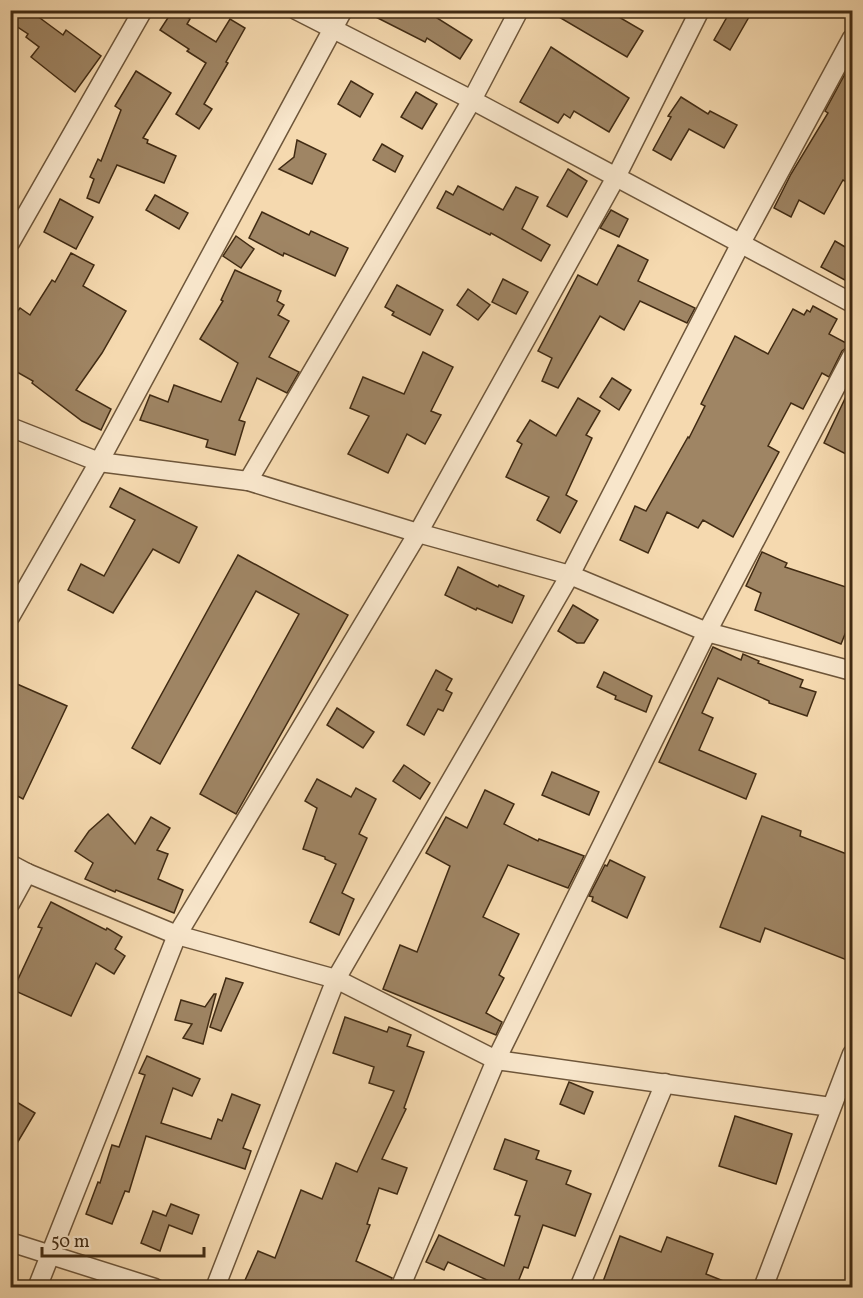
<svg xmlns="http://www.w3.org/2000/svg" width="863" height="1298" font-family="Vollkorn,serif">
<rect width="100%" height="100%" fill="#f5d9af"/>
<filter id="stains"><feTurbulence type="fractalNoise" baseFrequency=".00333" numOctaves="4"/><feColorMatrix values="0 0 0 0 .2 0 0 0 0 .09 0 0 0 0 .02 0 0 0 .5 -.17"/></filter>
<radialGradient id="worn" r=".72"><stop offset=".6" stop-color="#630" stop-opacity="0"/><stop offset="1" stop-color="#630" stop-opacity=".3"/></radialGradient>
<g fill="#9f8564" stroke="#412b13" stroke-width="1.5">
<polygon points="10,10 29,10 63,35 66,30 101,56 75,92 31,57 39,47 26,37 28,34 10,22"/>
<polygon points="173,10 177,10 190,19 187,24 216,42 230,19 245,28 226,62 228,63 204,104 212,109 199,129 176,114 206,63 187,51 189,49 160,30"/>
<polygon points="362,10 441,10 437,18 472,40 460,59 427,38 425,42"/>
<polygon points="547,10 607,10 643,31 627,57"/>
<polygon points="731,10 753,10 730,50 714,40"/>
<polygon points="551,47 629,98 609,132 574,111 570,118 564,114 558,123 520,102"/>
<polygon points="852,61 852,185 843,180 824,214 799,200 791,217 774,208 791,174 828,113 825,111"/>
<polygon points="136,71 171,93 143,138 148,140 147,143 176,156 164,183 117,165 99,203 87,198 94,179 90,177 98,159 101,161 121,110 115,106"/>
<polygon points="351,81 373,94 360,117 338,104"/>
<polygon points="416,92 437,104 422,129 401,117"/>
<polygon points="681,97 708,114 710,111 737,125 724,148 689,129 671,160 653,150 671,117 668,116"/>
<polygon points="297,140 326,154 312,184 279,169 294,157"/>
<polygon points="382,144 403,156 395,172 373,160"/>
<polygon points="568,169 587,181 567,217 547,206"/>
<polygon points="458,186 503,210 516,187 538,197 522,229 550,245 541,261 491,233 490,235 437,208 446,191 453,195"/>
<polygon points="155,195 188,213 179,229 146,210"/>
<polygon points="60,199 93,217 76,249 44,232"/>
<polygon points="611,210 628,219 619,237 600,228"/>
<polygon points="262,212 309,235 311,231 348,248 335,276 284,253 283,256 249,238"/>
<polygon points="236,236 254,249 241,268 223,256"/>
<polygon points="835,241 852,251 852,284 821,267"/>
<polygon points="618,245 648,260 638,281 695,308 687,323 640,301 624,330 600,316 558,388 542,381 552,358 538,351 578,275 597,285"/>
<polygon points="71,253 94,265 83,286 126,311 102,353 76,390 111,409 101,430 82,421 32,383 33,381 10,368 10,321 20,308 30,315 52,280 55,282"/>
<polygon points="235,270 281,291 277,301 284,305 278,315 289,321 269,357 299,372 287,393 257,378 239,420 245,422 235,455 206,447 208,440 140,420 150,395 168,402 174,385 221,402 238,363 200,339 223,301 221,300"/>
<polygon points="503,279 528,292 516,314 492,302"/>
<polygon points="397,285 443,310 430,335 392,315 394,312 385,307"/>
<polygon points="468,289 490,305 478,320 457,305"/>
<polygon points="813,306 837,319 829,334 850,345 842,351 829,377 822,373 803,409 791,403 768,446 779,452 733,537 703,520 698,528 667,512 648,553 620,540 635,506 646,511 688,437 689,438 705,406 701,404 735,336 768,354 793,309 804,315 807,310 810,312"/>
<polygon points="423,352 453,367 431,411 441,415 425,444 407,434 388,473 348,454 369,416 350,408 363,377 404,394"/>
<polygon points="612,378 631,390 619,410 600,397"/>
<polygon points="852,379 852,457 824,443 850,388 849,387"/>
<polygon points="578,398 600,411 586,435 592,438 566,495 577,501 560,533 537,520 549,497 506,477 522,444 517,441 530,420 556,436"/>
<polygon points="120,488 197,527 179,563 153,549 113,613 68,590 81,564 104,576 135,520 110,507"/>
<polygon points="762,552 787,563 785,567 852,589 852,617 841,644 755,610 761,593 746,586"/>
<polygon points="238,555 348,615 236,814 200,794 299,614 256,591 160,764 132,748"/>
<polygon points="458,567 498,587 499,585 524,596 512,623 477,608 476,610 445,595"/>
<polygon points="573,605 598,620 584,643 577,643 558,631"/>
<polygon points="713,647 741,660 743,654 759,661 758,663 803,680 800,687 816,692 807,716 769,703 769,701 718,678 702,713 713,718 699,750 756,774 746,799 659,762"/>
<polygon points="436,670 452,679 446,690 452,693 443,711 438,709 424,735 407,725"/>
<polygon points="604,672 652,696 646,712 615,699 616,696 597,687"/>
<polygon points="17,684 67,706 23,799 10,792 10,696"/>
<polygon points="337,708 374,732 363,748 327,725"/>
<polygon points="404,765 430,783 420,799 393,781"/>
<polygon points="552,772 599,792 589,815 542,795"/>
<polygon points="317,779 351,797 356,788 376,799 359,834 367,838 342,893 354,899 339,935 310,922 336,864 325,859 325,857 303,849 317,808 305,801"/>
<polygon points="485,790 514,804 504,824 538,841 539,839 584,856 568,888 508,865 483,917 519,934 499,975 504,978 486,1013 502,1022 496,1035 383,989 400,945 417,952 450,866 426,853 446,817 467,828"/>
<polygon points="108,814 135,844 151,817 170,828 157,850 168,854 158,879 183,890 174,913 116,890 115,892 85,879 93,863 75,851 89,831"/>
<polygon points="762,816 801,831 800,836 852,856 852,962 765,928 760,942 720,927"/>
<polygon points="610,860 645,877 627,918 592,901 593,897 589,896 605,865 607,866"/>
<polygon points="51,902 106,930 107,928 122,937 115,949 125,956 114,974 96,963 71,1016 13,990 42,928 38,927"/>
<polygon points="226,978 243,983 221,1031 210,1027"/>
<polygon points="214,994 216,994 203,1044 183,1038 192,1024 175,1020 181,1000 205,1007"/>
<polygon points="345,1017 387,1032 389,1027 411,1035 407,1046 424,1052 404,1108 406,1109 382,1159 407,1168 397,1194 379,1188 367,1224 370,1225 356,1261 392,1278 389,1287 242,1287 258,1251 275,1258 301,1190 322,1199 336,1163 357,1172 394,1091 369,1083 374,1067 333,1053"/>
<polygon points="147,1056 200,1079 192,1096 173,1088 161,1123 211,1139 218,1119 222,1121 232,1094 260,1105 243,1148 251,1151 245,1169 146,1136 129,1192 125,1191 112,1224 86,1214 98,1182 100,1183 112,1145 119,1147 145,1075 139,1073"/>
<polygon points="569,1082 593,1092 584,1114 560,1104"/>
<polygon points="10,1098 35,1113 10,1155"/>
<polygon points="735,1116 792,1134 776,1184 719,1166"/>
<polygon points="505,1139 539,1151 536,1159 571,1171 566,1184 591,1194 575,1236 543,1225 528,1268 524,1267 516,1287 502,1287 448,1262 444,1270 426,1262 439,1235 504,1266 520,1216 515,1215 527,1181 494,1169"/>
<polygon points="171,1204 199,1215 192,1234 169,1225 160,1251 141,1243 153,1211 166,1216"/>
<polygon points="620,1236 661,1252 667,1237 713,1254 706,1274 736,1286 736,1287 601,1287"/>
</g>
<g fill="none" stroke-linecap="round" stroke-linejoin="round">
<defs>
<g id="minor">
<polyline points="296,10 472,100 852,303"/>
<polyline points="10,243 143,10"/>
<polyline points="10,427 99,462 248,481 418,533 570,575 707,632 852,671"/>
<polyline points="248,481 472,100 519,10"/>
<polyline points="10,617 99,462 343,10"/>
<polyline points="10,864 27,873 177,935 336,979 496,1060 831,1107"/>
<polyline points="10,904 27,873"/>
<polyline points="10,1242 155,1288"/>
<polyline points="37,1288 177,935 418,533 616,177 700,10"/>
<polyline points="215,1288 336,979 570,575 741,243 852,38"/>
<polyline points="400,1288 496,1060 707,632 852,356"/>
<polyline points="579,1288 665,1083"/>
<polyline points="763,1288 852,1054"/>
</g>
</defs>
<use href="#minor" stroke="#6e563a" stroke-width="21"/>
<use href="#minor" stroke="#f8e6cb" stroke-width="18"/>
</g>
<rect width="863" height="1298" fill="none" stroke="#f5d9af" stroke-width="36"/>
<rect x="12" y="12" width="839" height="1274" fill="none" stroke="#412b13" stroke-width="3"/>
<rect x="18" y="18" width="827" height="1262" fill="none" stroke="#412b13" stroke-width="1.5"/>
<path d="M42 1247v9h162v-9" fill="none" stroke="#412b13" stroke-width="3"/>
<text x="51" y="1247" font-size="18" fill="#412b13" stroke="#f8e6cb" stroke-width="4.5" paint-order="stroke">50 m</text>
<rect width="100%" height="100%" filter="url(#stains)"/>
<rect width="100%" height="100%" fill="url(#worn)"/>
</svg>
